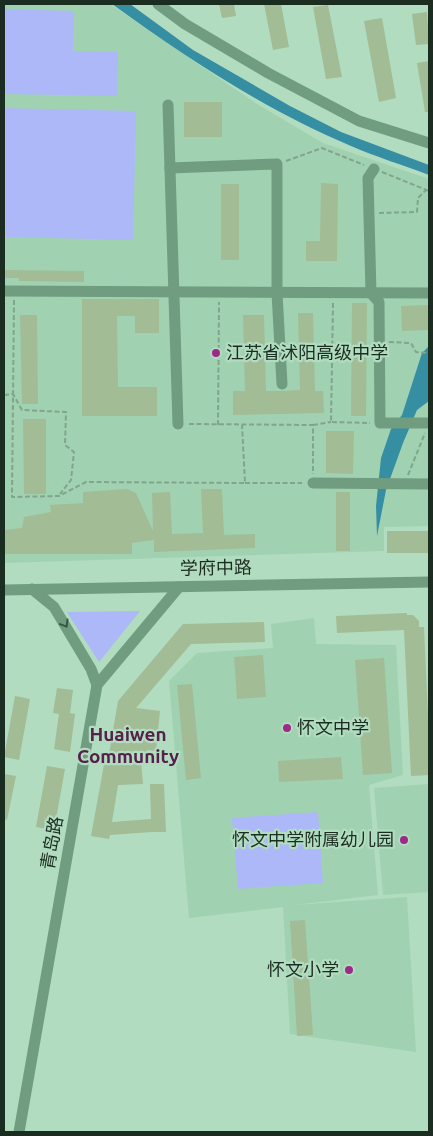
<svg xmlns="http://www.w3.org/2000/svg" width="433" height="1136" font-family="Ubuntu,'Noto Sans SC',sans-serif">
<rect width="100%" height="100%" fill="#b1dcbf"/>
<g fill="#a0d2b1">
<polygon points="4,4 110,4 257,104 323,143 429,179 429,526 384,527 384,551 4,563"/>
<polygon points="314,618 316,644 396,645 403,775 369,785 378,895 295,905 407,897 416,1052 290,1034 283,907 189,918 169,681 197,653 273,648 271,624"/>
<polygon points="429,784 429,892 383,895 374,788"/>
</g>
<g fill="#acb8f7">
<polygon points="4,9 74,11 73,51 118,52 117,96 4,94"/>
<polygon points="4,108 136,111 133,240 4,237"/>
<polygon points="140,611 99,662 67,612"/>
<polygon points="318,812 323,883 238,889 232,818"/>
</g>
<g fill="#368ea3">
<path d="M112,4H130L193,50L290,106L341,132L429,165V175C403,165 376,157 351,146C265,110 187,58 112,4Z"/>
<polygon points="429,346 429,401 417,410 403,443 386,490 377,536 376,506 381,458 391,429 402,415 422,353"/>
</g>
<g fill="#a2bc96">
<polygon points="219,4 234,4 236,16 222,18"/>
<polygon points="264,4 281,4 289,47 273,50"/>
<polygon points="328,5 342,77 326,79 313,7"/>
<polygon points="427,12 429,44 416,45 412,14"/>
<polygon points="382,18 396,98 379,102 364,21"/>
<polygon points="429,61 429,112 425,112 417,63"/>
<rect x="184" y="102" width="38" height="35"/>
<polygon points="321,183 338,184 337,261 306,261 306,241 320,241"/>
<rect x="221" y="184" width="18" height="76"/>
<polygon points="4,270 84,271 84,282 19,281 19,278 4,278"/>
<polygon points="82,299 159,299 159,333 135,333 135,316 117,316 118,387 157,387 157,416 82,416"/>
<polygon points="352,303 367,303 366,416 351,416"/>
<polygon points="429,305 429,330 402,331 401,306"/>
<polygon points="298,313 313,313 315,391 323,391 324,413 233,415 233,391 245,391 243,315 264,315 266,391 282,391 300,390"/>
<polygon points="20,315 37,315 38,404 22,404"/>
<polygon points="23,419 46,419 46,494 24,494"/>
<polygon points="326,431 354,431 353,474 326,473"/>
<polygon points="127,489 136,493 153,531 152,493 170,492 172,534 203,533 201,489 222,489 224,535 255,534 255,548 154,552 154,540 132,543 132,554 4,554 4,530 22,528 24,517 51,512 50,505 83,503 83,492"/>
<rect x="336" y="492" width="14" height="59"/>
<rect x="387" y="531" width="42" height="22"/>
<polygon points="407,613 407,615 413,615 419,621 419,627 424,627 429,739 429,775 411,776 404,630 337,633 336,616"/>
<polygon points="264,622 265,642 191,644 136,708 160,711 156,751 147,750 148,761 141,761 143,784 118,785 112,822 151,819 150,784 164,784 166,832 152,832 110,835 109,839 91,836 105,759 108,760 118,701 183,624"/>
<polygon points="263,655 266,697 237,699 234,657"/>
<polygon points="384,658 392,773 363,775 355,660"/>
<polygon points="192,684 201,778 186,780 177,685"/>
<polygon points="57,688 73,690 70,713 75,714 70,752 54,749 59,714 53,713"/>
<polygon points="15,696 30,699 19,760 4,757"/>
<polygon points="341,757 343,779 279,782 278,761"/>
<polygon points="47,766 65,769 54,830 36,827"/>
<polygon points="4,774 16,776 7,820 4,819"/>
<polygon points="305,920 313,1035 297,1036 290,921"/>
</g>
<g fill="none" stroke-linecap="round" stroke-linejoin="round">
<g stroke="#81a48c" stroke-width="2" stroke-dasharray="5 2.5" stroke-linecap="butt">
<polyline points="286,161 322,148 364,165"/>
<polyline points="382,172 429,191"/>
<polyline points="379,213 417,212 418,198 426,190"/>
<polyline points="14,300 12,497 59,496 86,482 245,483 242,425"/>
<polyline points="333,303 331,422 370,423"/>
<polyline points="389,342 411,343 416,352 429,353"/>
<polyline points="4,395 13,394 22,410 66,412 65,445 74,452 71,480 60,494"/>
<polyline points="189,424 313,425 313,474"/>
<polyline points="218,425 219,302"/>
<polyline points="313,425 331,422"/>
<polyline points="408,475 425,433"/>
<polyline points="245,483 302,483"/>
</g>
<g stroke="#709d80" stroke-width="11">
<polyline points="158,4 185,24 268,73 359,121 429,143"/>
<polyline points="168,105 178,424"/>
<polyline points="170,168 277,164 277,293 282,384"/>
<polyline points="374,169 368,178 371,293 379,302 380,423 429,423"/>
<polyline points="4,291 429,293"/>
<polyline points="313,483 429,484"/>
<polyline points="32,589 54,607 91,669 97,685"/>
<polyline points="4,590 429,582"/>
<polyline points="19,1132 97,685 179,587"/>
</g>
</g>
<defs><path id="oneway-chevron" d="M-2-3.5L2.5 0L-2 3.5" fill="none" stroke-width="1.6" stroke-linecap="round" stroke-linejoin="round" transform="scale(1.25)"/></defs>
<use stroke="#395442" href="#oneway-chevron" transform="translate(65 624) rotate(59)"/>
<g fill="#9b2a88" stroke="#b1dcbf" stroke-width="2">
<circle cx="216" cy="353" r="5"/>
<circle cx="287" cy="728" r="5"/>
<circle cx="404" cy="840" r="5"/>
<circle cx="349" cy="970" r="5"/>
</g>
<g text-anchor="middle" stroke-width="4.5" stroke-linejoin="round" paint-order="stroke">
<g font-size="18" fill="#1b2c21" stroke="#b1dcbf" text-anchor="start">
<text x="226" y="359">江苏省沭阳高级中学</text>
<text x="297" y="734">怀文中学</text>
<text x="394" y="846" text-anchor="end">怀文中学附属幼儿园</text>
<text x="339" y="976" text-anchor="end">怀文小学</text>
</g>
<g font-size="18" fill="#1b2c21" stroke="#b1dcbf">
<text transform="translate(216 568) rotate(-1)" y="6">学府中路</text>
<text transform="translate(52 843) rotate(-80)" y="6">青岛路</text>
</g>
<g font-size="19" font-weight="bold" fill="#56204b" stroke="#b1dcbf">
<text x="128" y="741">Huaiwen<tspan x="128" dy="22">Community</tspan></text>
</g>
</g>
<rect width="433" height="1136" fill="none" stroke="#1b2c21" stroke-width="10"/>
</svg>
